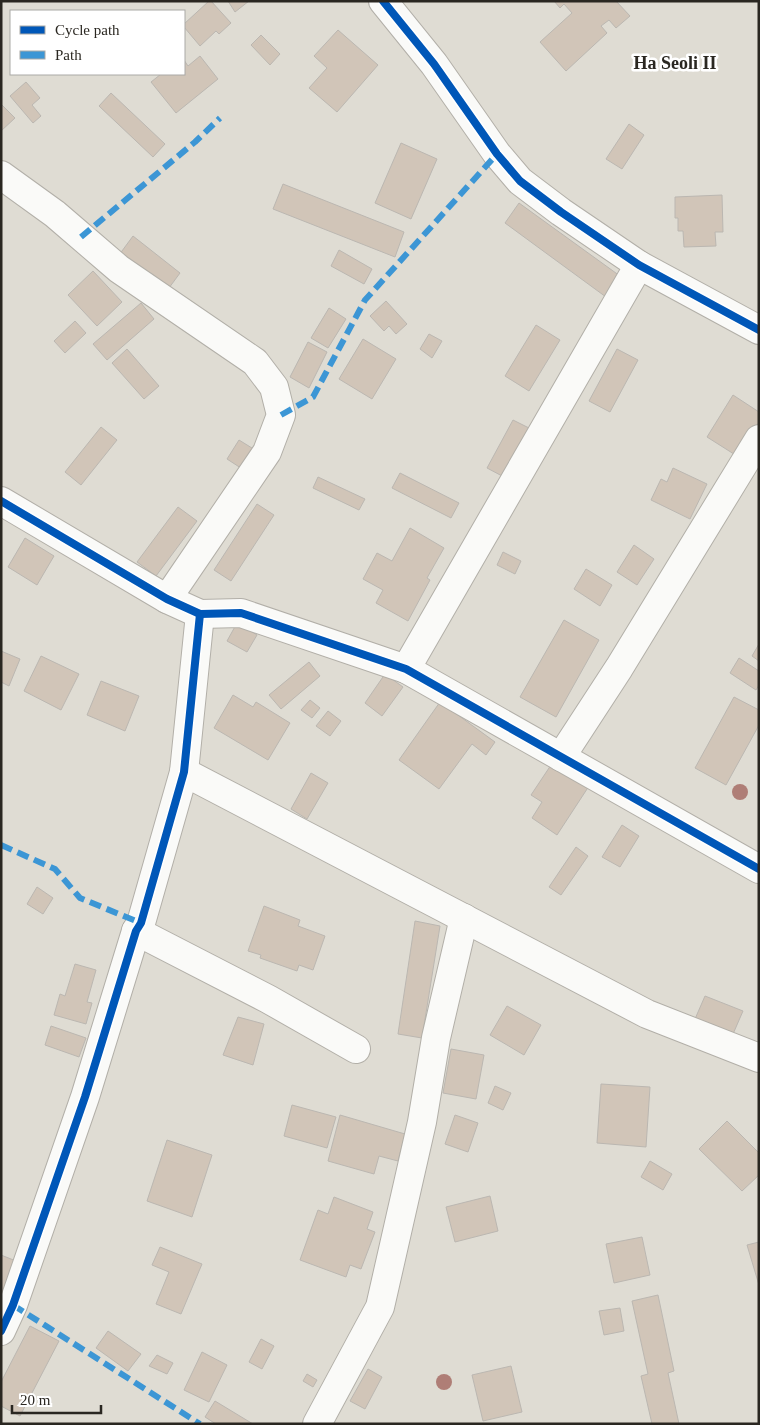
<svg xmlns="http://www.w3.org/2000/svg" width="760" height="1425" font-family="Georgia,serif">
<rect width="100%" height="100%" fill="#dfdcd3"/>
<g fill="#d1c5b8" stroke="#bbb7b1">
<polygon points="209,1 211,1 231,23 219,34 216,31 200,46 184,27 184,24"/>
<polygon points="228,1 249,1 235,12"/>
<polygon points="554,1 616,1 630,16 616,28 609,20 601,26 607,33 566,71 540,42 572,13 564,4 560,8"/>
<polygon points="338,30 378,65 337,112 309,88 327,68 314,56"/>
<polygon points="261,35 280,54 270,65 251,45"/>
<polygon points="200,56 218,79 176,113 151,82 161,74 184,74 184,60 188,66"/>
<polygon points="26,82 40,98 32,105 41,116 33,123 10,96"/>
<polygon points="111,93 165,144 153,157 99,106"/>
<polygon points="1,104 15,118 1,131"/>
<polygon points="629,124 644,135 622,169 606,159"/>
<polygon points="401,143 437,159 411,219 375,203"/>
<polygon points="283,184 404,232 395,257 273,209"/>
<polygon points="722,195 723,232 715,232 716,246 684,247 683,231 678,231 678,218 675,218 675,197"/>
<polygon points="519,203 620,276 606,297 505,223"/>
<polygon points="133,236 180,273 166,292 119,255"/>
<polygon points="339,250 372,269 364,284 331,266"/>
<polygon points="93,271 122,302 97,326 68,295"/>
<polygon points="386,301 407,324 396,334 389,326 384,331 370,316"/>
<polygon points="141,303 154,319 107,360 93,344"/>
<polygon points="329,308 346,319 328,348 311,338"/>
<polygon points="75,321 86,333 65,353 54,341"/>
<polygon points="536,325 560,340 529,391 505,376"/>
<polygon points="429,334 442,341 432,358 420,349"/>
<polygon points="363,339 396,359 372,399 339,379"/>
<polygon points="308,342 327,352 309,388 290,377"/>
<polygon points="127,349 159,386 144,399 112,363"/>
<polygon points="617,349 638,360 610,412 589,401"/>
<polygon points="733,395 759,412 759,422 737,456 707,437"/>
<polygon points="513,420 529,428 504,477 487,468"/>
<polygon points="101,427 117,440 81,485 65,472"/>
<polygon points="239,440 260,453 247,472 227,459"/>
<polygon points="673,468 707,484 690,519 651,500 661,479 667,482"/>
<polygon points="400,473 459,503 451,518 392,488"/>
<polygon points="318,477 365,499 359,510 313,488"/>
<polygon points="257,504 274,515 231,581 214,570"/>
<polygon points="178,507 197,521 156,576 137,562"/>
<polygon points="410,528 444,548 427,578 430,580 408,621 376,603 383,590 363,579 377,553 392,561"/>
<polygon points="25,538 54,556 37,585 8,567"/>
<polygon points="634,545 654,559 637,585 617,572"/>
<polygon points="503,552 521,561 515,574 497,565"/>
<polygon points="586,569 612,585 600,606 574,589"/>
<polygon points="564,620 599,640 556,717 520,697"/>
<polygon points="237,623 257,635 247,652 227,641"/>
<polygon points="759,644 759,661 752,656"/>
<polygon points="1,651 20,659 9,686 1,682"/>
<polygon points="41,656 79,674 61,710 24,691"/>
<polygon points="739,658 759,671 759,685 756,690 730,673"/>
<polygon points="309,662 320,676 281,709 269,695"/>
<polygon points="385,674 403,687 382,716 365,703"/>
<polygon points="101,681 139,696 125,731 87,715"/>
<polygon points="233,695 253,707 256,702 290,723 268,760 214,728"/>
<polygon points="734,697 759,710 759,725 726,785 695,768"/>
<polygon points="310,700 320,708 312,718 301,710"/>
<polygon points="440,702 495,742 486,755 472,744 439,789 399,760"/>
<polygon points="328,711 341,721 330,736 316,726"/>
<polygon points="553,762 589,786 557,835 532,818 542,802 531,795"/>
<polygon points="311,773 328,783 307,819 291,809"/>
<polygon points="622,825 639,836 620,867 602,857"/>
<polygon points="576,847 588,856 561,895 549,887"/>
<polygon points="37,887 53,898 43,914 27,904"/>
<polygon points="264,906 300,920 298,926 325,936 313,970 299,965 297,971 260,958 261,955 248,951"/>
<polygon points="415,921 440,926 422,1038 398,1034"/>
<polygon points="75,964 96,970 87,1002 92,1003 86,1024 54,1015 60,994 65,996"/>
<polygon points="705,996 743,1011 733,1034 695,1019"/>
<polygon points="507,1006 541,1025 524,1055 490,1035"/>
<polygon points="238,1017 264,1024 253,1065 223,1055"/>
<polygon points="51,1026 86,1038 79,1057 45,1045"/>
<polygon points="451,1049 484,1055 476,1099 443,1093"/>
<polygon points="601,1084 650,1087 646,1147 597,1143"/>
<polygon points="495,1086 511,1093 503,1110 488,1103"/>
<polygon points="292,1105 336,1117 327,1148 284,1136"/>
<polygon points="340,1115 405,1134 398,1161 379,1156 374,1174 328,1161"/>
<polygon points="455,1115 478,1123 468,1152 445,1144"/>
<polygon points="727,1121 759,1153 759,1175 742,1191 699,1149"/>
<polygon points="167,1140 212,1155 192,1217 147,1201"/>
<polygon points="650,1161 672,1174 663,1190 641,1177"/>
<polygon points="490,1196 498,1231 455,1242 446,1207"/>
<polygon points="334,1197 373,1212 367,1229 375,1232 361,1269 350,1265 346,1277 300,1260 318,1210 328,1214"/>
<polygon points="642,1237 650,1275 614,1283 606,1244"/>
<polygon points="759,1242 759,1285 747,1245"/>
<polygon points="160,1247 202,1264 181,1314 156,1304 169,1272 152,1265"/>
<polygon points="1,1255 16,1261 3,1296 1,1295"/>
<polygon points="658,1295 674,1371 668,1373 679,1424 652,1424 641,1376 648,1374 632,1301"/>
<polygon points="620,1308 624,1331 604,1335 599,1311"/>
<polygon points="30,1326 59,1341 20,1416 1,1406 1,1382"/>
<polygon points="108,1331 141,1354 128,1371 96,1348"/>
<polygon points="261,1339 274,1346 262,1369 249,1362"/>
<polygon points="202,1352 227,1365 209,1402 184,1390"/>
<polygon points="157,1355 173,1363 167,1374 149,1366"/>
<polygon points="511,1366 522,1412 483,1421 472,1375"/>
<polygon points="368,1369 382,1377 365,1409 350,1401"/>
<polygon points="307,1374 317,1380 313,1387 303,1381"/>
<polygon points="215,1401 253,1424 216,1424 205,1417"/>
</g>
<g fill="none" stroke-linecap="round" stroke-linejoin="round">
<defs>
<g id="minor">
<polyline points="383,1 434,64 497,154 520,181 561,212 639,265 759,330"/>
<polyline points="1,175 55,214 119,269 255,362 274,387 281,415 267,452 167,599"/>
<polyline points="1,501 167,599 200,614 241,613 406,669 759,869"/>
<polyline points="406,669 639,265"/>
<polyline points="561,757 619,668 759,439"/>
<polyline points="184,772 647,1014 759,1058"/>
<polyline points="136,931 268,999 356,1049"/>
<polyline points="1,1331 13,1305 85,1097 136,931 141,923 184,772 200,614"/>
<polyline points="317,1424 380,1307 422,1122 436,1038 464,918"/>
</g>
</defs>
<use href="#minor" stroke="#b2afa8" stroke-width="30"/>
<use href="#minor" stroke="#fafaf8" stroke-width="28"/>
<g stroke="#3c96d5" stroke-width="6" stroke-dasharray="12 6" stroke-linecap="butt">
<polyline points="81,237 195,142 220,118"/>
<polyline points="281,415 313,397 365,300 497,154"/>
<polyline points="1,845 55,869 80,898 141,923"/>
<polyline points="13,1305 200,1424"/>
</g>
<defs>
<g id="cycleway">
<polyline points="383,1 434,64 497,154 520,181 561,212 639,265 759,330"/>
<polyline points="1,501 167,599 200,614 241,613 406,669 759,869"/>
<polyline points="1,1331 13,1305 85,1097 136,931 141,923 184,772 200,614"/>
</g>
</defs>
<use href="#cycleway" stroke="#fff" stroke-width="11"/>
<use href="#cycleway" stroke="#0057b8" stroke-width="8"/>
</g>
<g fill="#af7e76">
<circle cx="740" cy="792" r="8"/>
<circle cx="444" cy="1382" r="8"/>
</g>
<g text-anchor="middle" stroke-width="5" stroke-linejoin="round" paint-order="stroke">
<g font-size="18" font-weight="bold" fill="#2a2721" stroke="#fff">
<text x="675" y="69">Ha Seoli II</text>
</g>
</g>
<rect width="760" height="1425" fill="none" stroke="#2a2721" stroke-width="5"/>
<rect x="10" y="10" width="175" height="65" fill="#ffffff" stroke="#aaa9a6"/>
<rect x="20" y="26" width="25" height="8" fill="#0057b8" stroke="#aaa9a6"/>
<text x="55" y="35" font-size="15" fill="#2a2721">Cycle path</text>
<rect x="20" y="51" width="25" height="8" fill="#3c96d5" stroke="#aaa9a6"/>
<text x="55" y="60" font-size="15" fill="#2a2721">Path</text>
<path d="M12 1405v8h89v-8" fill="none" stroke="#2a2721" stroke-width="2.5"/>
<text x="20" y="1405" font-size="15" fill="#2a2721" stroke="#ffffff" stroke-width="4" paint-order="stroke">20 m</text>
</svg>
